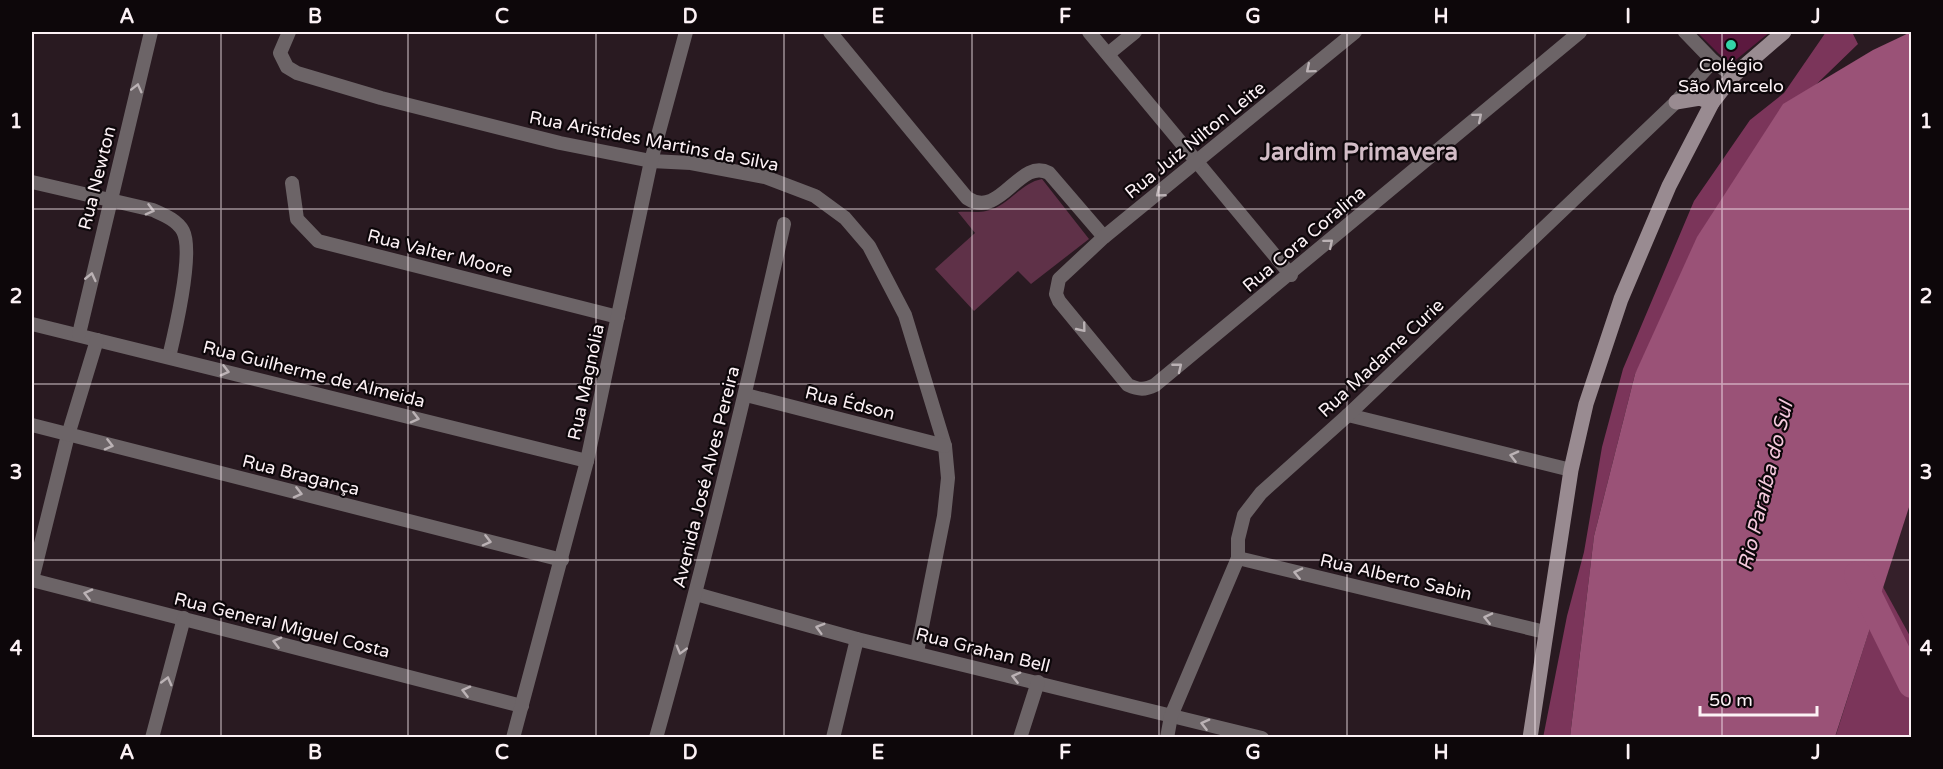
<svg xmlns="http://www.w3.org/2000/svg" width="1943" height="769" font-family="'Varela Round',sans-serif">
<rect width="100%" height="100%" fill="#291a21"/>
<polygon fill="#35202a" points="1911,501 1911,737 1835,738 1883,587"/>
<path fill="#5f3148" d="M1042,179L1089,239L1031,284L1018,271L974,311L935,269L975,233L958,212C966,211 978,213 986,211C1008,207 1020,183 1042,179Z"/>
<g fill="#7b355a">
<polygon points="1826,32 1852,32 1858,44 1797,103 1635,374 1594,536 1570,737 1543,738 1567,616 1584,552 1602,447 1623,369 1694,201 1750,120 1784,93"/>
<polygon points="1883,587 1911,638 1911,737 1835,738"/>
</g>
<polygon fill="#9a5277" points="1911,32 1911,501 1835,737 1570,737 1594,536 1635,374 1697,237 1783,104 1873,50"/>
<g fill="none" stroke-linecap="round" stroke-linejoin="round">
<polyline stroke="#9a5277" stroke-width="28" points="1858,575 1912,684"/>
</g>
<polygon fill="#5c193f" points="1697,32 1770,32 1732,63 1719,54"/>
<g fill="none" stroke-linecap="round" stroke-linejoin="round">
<g stroke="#6c6467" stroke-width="14">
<polyline points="289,32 280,53 287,67 297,73 381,98 560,143 651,161 691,163 765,177 815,196 845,218 869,246 905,315 945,446 948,478 944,516 917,652"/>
<path d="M830,32L967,198C1001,220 1019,157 1049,173L1104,237"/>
<polyline points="1089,32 1291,275"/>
<path d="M1355,32L1104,237L1059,279L1056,294L1059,301L1128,385C1139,390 1145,390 1155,385L1580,32"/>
<polyline points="1685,32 1713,61 1733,76"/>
<polyline points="1108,54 1135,32"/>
<path d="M32,182L153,210C164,215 177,220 183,231C194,252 175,332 169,357"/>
<polyline points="292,183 297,219 318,241 618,317"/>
<polyline points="32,324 587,461"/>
<polyline points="79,334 151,32"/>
<polyline points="97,340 68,435 32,580 522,706"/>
<polyline points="746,395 945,446"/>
<polyline points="1348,415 1571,470"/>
<polyline points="32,425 562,560"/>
<polyline points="1238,558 1545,632"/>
<polyline points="696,594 857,639 1262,738"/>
<polyline points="152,738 184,618"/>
<polyline points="513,738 587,461 651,161 686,32"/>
<path d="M656,738C704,567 745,397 784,224"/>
<polyline points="833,738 857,639"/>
<polyline points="1020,738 1038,682"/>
<polyline points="1167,738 1171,716 1238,558 1238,539 1244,515 1261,493 1348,415 1676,102 1713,61"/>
</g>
<g stroke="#998b91" stroke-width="15">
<polyline points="1676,102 1700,98 1712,103"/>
<polyline points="1530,738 1571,470 1586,404 1621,299 1669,186 1712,103 1733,76 1784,32"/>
</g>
</g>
<defs><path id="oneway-chevron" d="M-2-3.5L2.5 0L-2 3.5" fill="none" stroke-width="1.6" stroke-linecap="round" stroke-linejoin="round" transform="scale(1.5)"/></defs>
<g stroke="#bbb2b5">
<use href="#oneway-chevron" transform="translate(1310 69) rotate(140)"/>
<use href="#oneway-chevron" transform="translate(137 88) rotate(-76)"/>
<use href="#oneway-chevron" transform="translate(1478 117) rotate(-40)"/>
<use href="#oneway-chevron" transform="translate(1160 193) rotate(141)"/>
<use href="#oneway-chevron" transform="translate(150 210) rotate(15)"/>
<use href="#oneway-chevron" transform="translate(1329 243) rotate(-40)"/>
<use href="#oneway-chevron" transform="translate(91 277) rotate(-77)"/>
<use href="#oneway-chevron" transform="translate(1082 328) rotate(51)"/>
<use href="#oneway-chevron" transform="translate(1178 367) rotate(-39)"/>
<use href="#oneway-chevron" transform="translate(225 371) rotate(14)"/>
<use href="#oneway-chevron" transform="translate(415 418) rotate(14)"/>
<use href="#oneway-chevron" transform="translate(109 445) rotate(14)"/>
<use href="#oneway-chevron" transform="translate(1514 456) rotate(-166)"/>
<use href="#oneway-chevron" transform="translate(298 493) rotate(14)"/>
<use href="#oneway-chevron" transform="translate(487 541) rotate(14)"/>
<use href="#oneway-chevron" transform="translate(1298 573) rotate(-167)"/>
<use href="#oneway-chevron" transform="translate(88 594) rotate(-166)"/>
<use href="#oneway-chevron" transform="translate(1488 618) rotate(-167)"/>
<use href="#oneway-chevron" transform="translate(820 628) rotate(-164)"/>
<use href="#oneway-chevron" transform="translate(277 642) rotate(-166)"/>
<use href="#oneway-chevron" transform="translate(681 650) rotate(106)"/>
<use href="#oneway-chevron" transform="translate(1016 677) rotate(-166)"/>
<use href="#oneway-chevron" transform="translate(167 681) rotate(-75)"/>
<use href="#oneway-chevron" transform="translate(466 691) rotate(-166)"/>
<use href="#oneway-chevron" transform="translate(1205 724) rotate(-166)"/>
</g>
<path fill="none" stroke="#fcf1f5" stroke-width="1.5" stroke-opacity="0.55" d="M221,32V738M408,32V738M596,32V738M784,32V738M972,32V738M1159,32V738M1347,32V738M1535,32V738M1722,32V738M32,209H1912M32,384H1912M32,560H1912"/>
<circle fill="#33d4a8" stroke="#0d070a" stroke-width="2" cx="1731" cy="45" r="6"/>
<g text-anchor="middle" stroke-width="4.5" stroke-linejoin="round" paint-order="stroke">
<g font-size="18" fill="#fcf1f5" stroke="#0d070a">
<text x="1731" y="71">Colégio<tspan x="1731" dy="21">São Marcelo</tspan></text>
</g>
<g font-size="18" fill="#fcf1f5" stroke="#0d070a">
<text transform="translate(1195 140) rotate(-39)" y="6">Rua Juiz Nilton Leite</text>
<text transform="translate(654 141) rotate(11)" y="6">Rua Aristides Martins da Silva</text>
<text transform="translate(97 178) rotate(-76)" y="6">Rua Newton</text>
<text transform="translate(1304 239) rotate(-40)" y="6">Rua Cora Coralina</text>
<text transform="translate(440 253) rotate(14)" y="6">Rua Valter Moore</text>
<text transform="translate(1381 358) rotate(-43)" y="6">Rua Madame Curie</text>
<text transform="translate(314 374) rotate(14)" y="6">Rua Guilherme de Almeida</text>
<text transform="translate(586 382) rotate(-78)" y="6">Rua Magnólia</text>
<text transform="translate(850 403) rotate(14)" y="6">Rua Édson</text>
<text transform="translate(301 475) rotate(14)" y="6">Rua Bragança</text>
<text transform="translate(706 477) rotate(-76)" y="6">Avenida José Alves Pereira</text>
<text transform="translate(1396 577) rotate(13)" y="6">Rua Alberto Sabin</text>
<text transform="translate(282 625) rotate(14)" y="6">Rua General Miguel Costa</text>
<text transform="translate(983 650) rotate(14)" y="6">Rua Grahan Bell</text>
</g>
<g font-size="20" font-style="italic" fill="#f6cade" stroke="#0d070a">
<text transform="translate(1765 486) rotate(-76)" y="7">Rio Paraíba do Sul</text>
</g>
<g font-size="24" font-weight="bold" fill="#d2bcc6" stroke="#0d070a">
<text x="1359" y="160">Jardim Primavera</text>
</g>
</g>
<rect width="1943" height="769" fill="none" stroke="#0d070a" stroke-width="66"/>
<path d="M1700 706v9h117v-9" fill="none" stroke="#fcf1f5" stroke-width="3"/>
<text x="1709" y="706" font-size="18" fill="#fcf1f5" stroke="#0d070a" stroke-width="4.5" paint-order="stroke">50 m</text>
<rect x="33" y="33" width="1877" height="703" fill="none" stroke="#fcf1f5" stroke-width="2"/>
<g font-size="20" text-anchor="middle" font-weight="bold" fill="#fcf1f5">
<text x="127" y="23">A</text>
<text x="315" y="23">B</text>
<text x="502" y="23">C</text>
<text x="690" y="23">D</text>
<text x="878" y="23">E</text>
<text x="1065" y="23">F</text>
<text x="1253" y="23">G</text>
<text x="1441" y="23">H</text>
<text x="1628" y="23">I</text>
<text x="1816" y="23">J</text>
<text x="16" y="128">1</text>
<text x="1926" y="128">1</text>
<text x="16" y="303">2</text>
<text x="1926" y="303">2</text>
<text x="16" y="479">3</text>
<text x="1926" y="479">3</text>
<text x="16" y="655">4</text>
<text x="1926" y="655">4</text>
<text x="127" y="759">A</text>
<text x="315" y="759">B</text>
<text x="502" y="759">C</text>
<text x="690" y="759">D</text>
<text x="878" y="759">E</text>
<text x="1065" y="759">F</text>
<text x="1253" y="759">G</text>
<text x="1441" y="759">H</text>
<text x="1628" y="759">I</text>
<text x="1816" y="759">J</text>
</g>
</svg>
